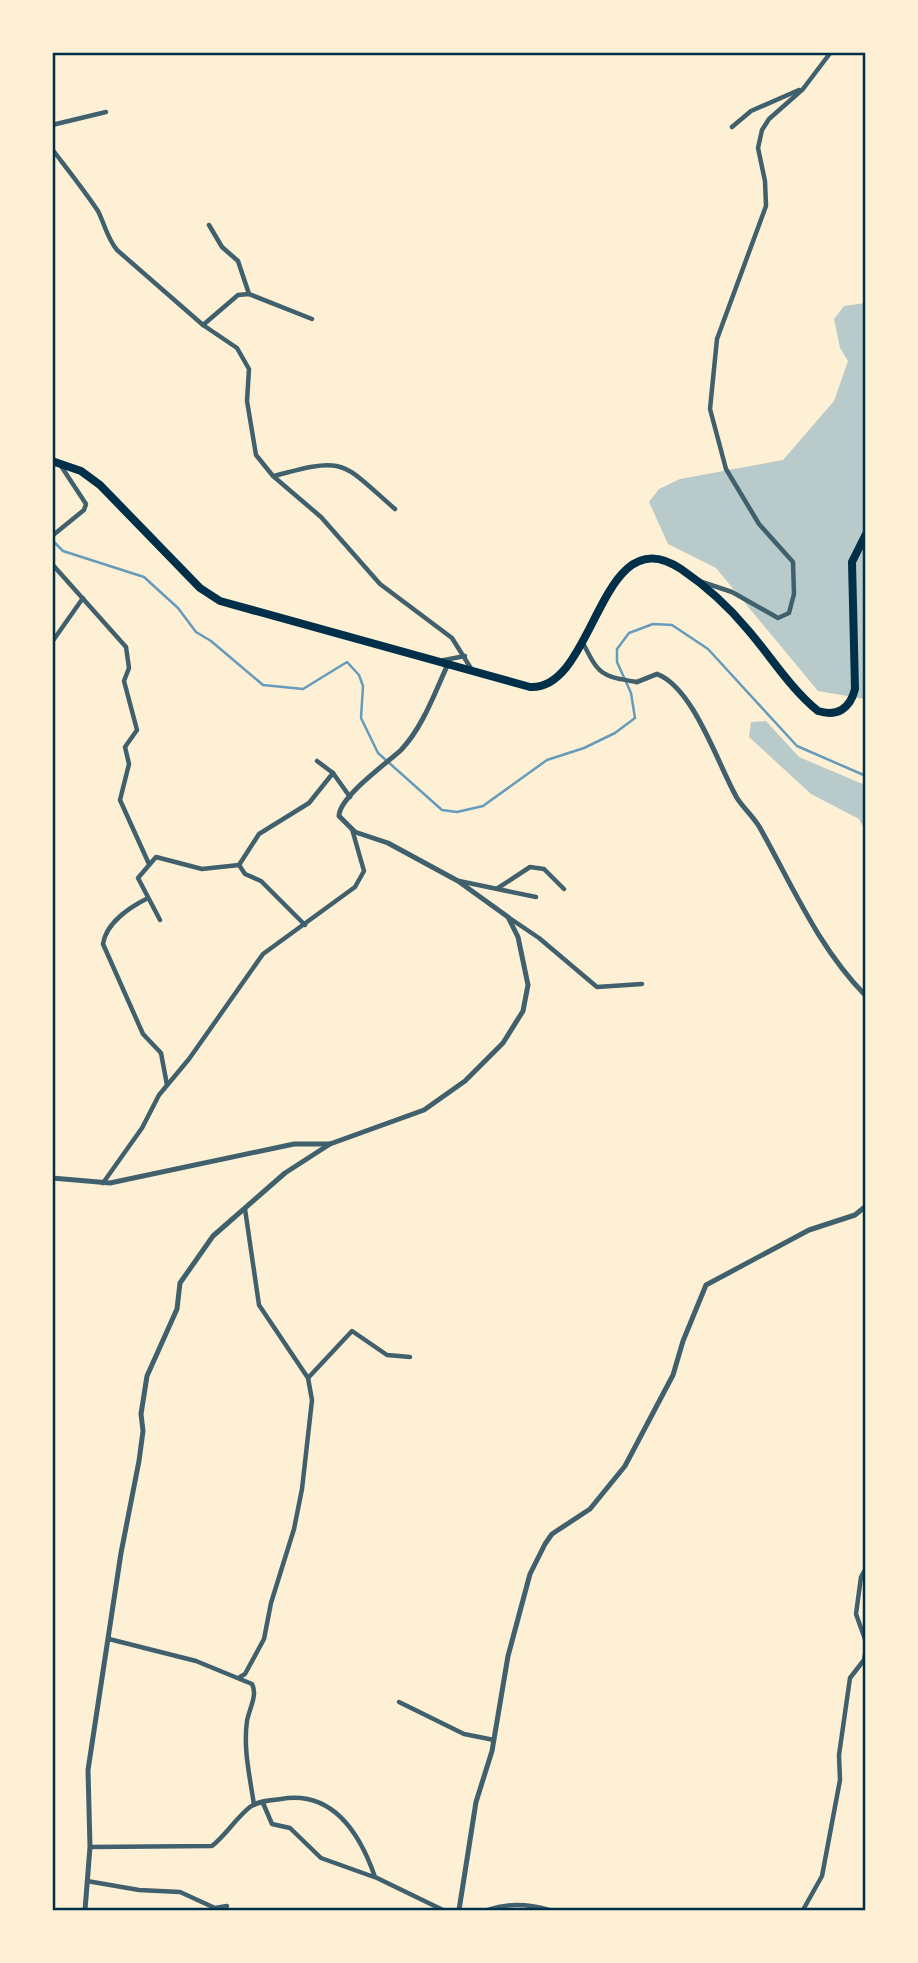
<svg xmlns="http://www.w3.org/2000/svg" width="918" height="1963" font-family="'Source Sans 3',sans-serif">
<rect width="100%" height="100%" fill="#fdf0d5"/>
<g fill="#b9caca">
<polygon points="865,303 865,699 818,691 716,568 668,544 649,502 659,489 680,479 783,460 834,401 848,361 840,348 834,319 844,306"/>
<polygon points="766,721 799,757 865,785 865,830 859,819 811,794 749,737 751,722"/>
</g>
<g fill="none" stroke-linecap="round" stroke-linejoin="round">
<polyline stroke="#669bbc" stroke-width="2.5" points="52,540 63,551 144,577 178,608 196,632 211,641 263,685 303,689 347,662 359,675 363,686 361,718 378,753 442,810 457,812 483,806 547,760 584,748 615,733 635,718 631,693 617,662 617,649 629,633 653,624 672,625 708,649 797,746 866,776"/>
<g stroke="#3f606c" stroke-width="4.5">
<polyline points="52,125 106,112"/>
<polyline points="732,127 751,111 799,90"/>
<path d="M52,149C68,170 84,190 98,211C105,225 107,238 117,250L203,325L237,348L249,369L247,401L256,455L273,476L321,517L380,584L452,638L472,670"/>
<polyline points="209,225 222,247 238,261 249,294"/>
<polyline points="203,325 238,295 249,294 312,319"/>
<path d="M274,476C347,456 341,462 395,509"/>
<polyline points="52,536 84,510 86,504 61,466"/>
<polyline points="52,564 126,647 129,668 124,681 137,730 125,747 129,764 120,800 149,864"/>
<polyline points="699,581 732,592 778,618 789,613 794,594 793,562 759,524 726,469 710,409 717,339 766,206 765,181 758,148 762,130 769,119 803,89 831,52"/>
<path d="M582,641C599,675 600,676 637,682"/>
<polyline points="52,642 83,598"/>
<polyline points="439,661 465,656"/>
<polyline points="317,761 333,773 350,797"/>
<polyline points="239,865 259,834 309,803 333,773"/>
<polyline points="459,881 536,897"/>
<polyline points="498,888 530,867 544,869 564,889"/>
<path d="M148,898C130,907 106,923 103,944L143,1034L161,1053L167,1085"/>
<polyline points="508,917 539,938 597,987 642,984"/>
<polyline points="160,920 138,878 156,857 202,869 239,865 245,874 261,881 305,925"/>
<polyline points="103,1183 142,1128 159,1095 189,1059 263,954 355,887 364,871 352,829"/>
<polyline points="308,1378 352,1331 387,1355 410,1357"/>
<polyline points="866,1568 861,1577 856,1614 866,1642"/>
<path d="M109,1639L196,1661L252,1684C258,1695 249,1709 247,1721C243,1749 250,1777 254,1805"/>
<polyline points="240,1677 245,1674 264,1639 271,1603 294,1529 302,1489 312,1400 308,1378 259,1305 245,1209"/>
<polyline points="399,1702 464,1734 494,1740"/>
<polyline points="263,1803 272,1824 290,1828 321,1858 374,1877"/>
<path d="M90,1847L212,1846C226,1835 236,1818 250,1807C258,1801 271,1800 281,1799C333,1790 360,1834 375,1877L443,1910"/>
<polyline points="87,1881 139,1890 180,1892 215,1908 227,1906"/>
<path d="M487,1910C507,1903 529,1904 549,1910"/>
<polyline points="803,1910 822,1876 840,1780 839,1755 850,1678 864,1660 866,1649"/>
</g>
<g stroke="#3f606c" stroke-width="5">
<path d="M637,682L657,674C694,688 718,765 737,798C744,809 754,817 760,828C793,887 818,947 866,996"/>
<path d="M52,1178L110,1183L294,1144H330L424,1110L465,1081L503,1043L523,1011L528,985L518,937L508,917L458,881L388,843L355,832L339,816C339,797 386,764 401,750C423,727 435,692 448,664"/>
<polyline points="85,1910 90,1847 88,1770 121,1553 139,1461 143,1431 141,1414 147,1376 177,1309 180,1283 213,1236 285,1173 330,1144"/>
<polyline points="459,1910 476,1802 492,1751 508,1656 530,1574 545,1544 552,1534 590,1509 625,1466 673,1375 683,1341 706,1285 809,1230 855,1215 866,1206"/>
</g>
<path stroke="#003049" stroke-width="8" d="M52,461L81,471L100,485L200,588L220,601L530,687C596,691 599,514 681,569C706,586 729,607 748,630C772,658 790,688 818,711C837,717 850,709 855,689L852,562L866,534"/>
</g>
<rect width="918" height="1963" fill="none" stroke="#fdf0d5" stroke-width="108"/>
<rect x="54" y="54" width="810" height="1855" fill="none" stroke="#003049" stroke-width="2.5"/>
</svg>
